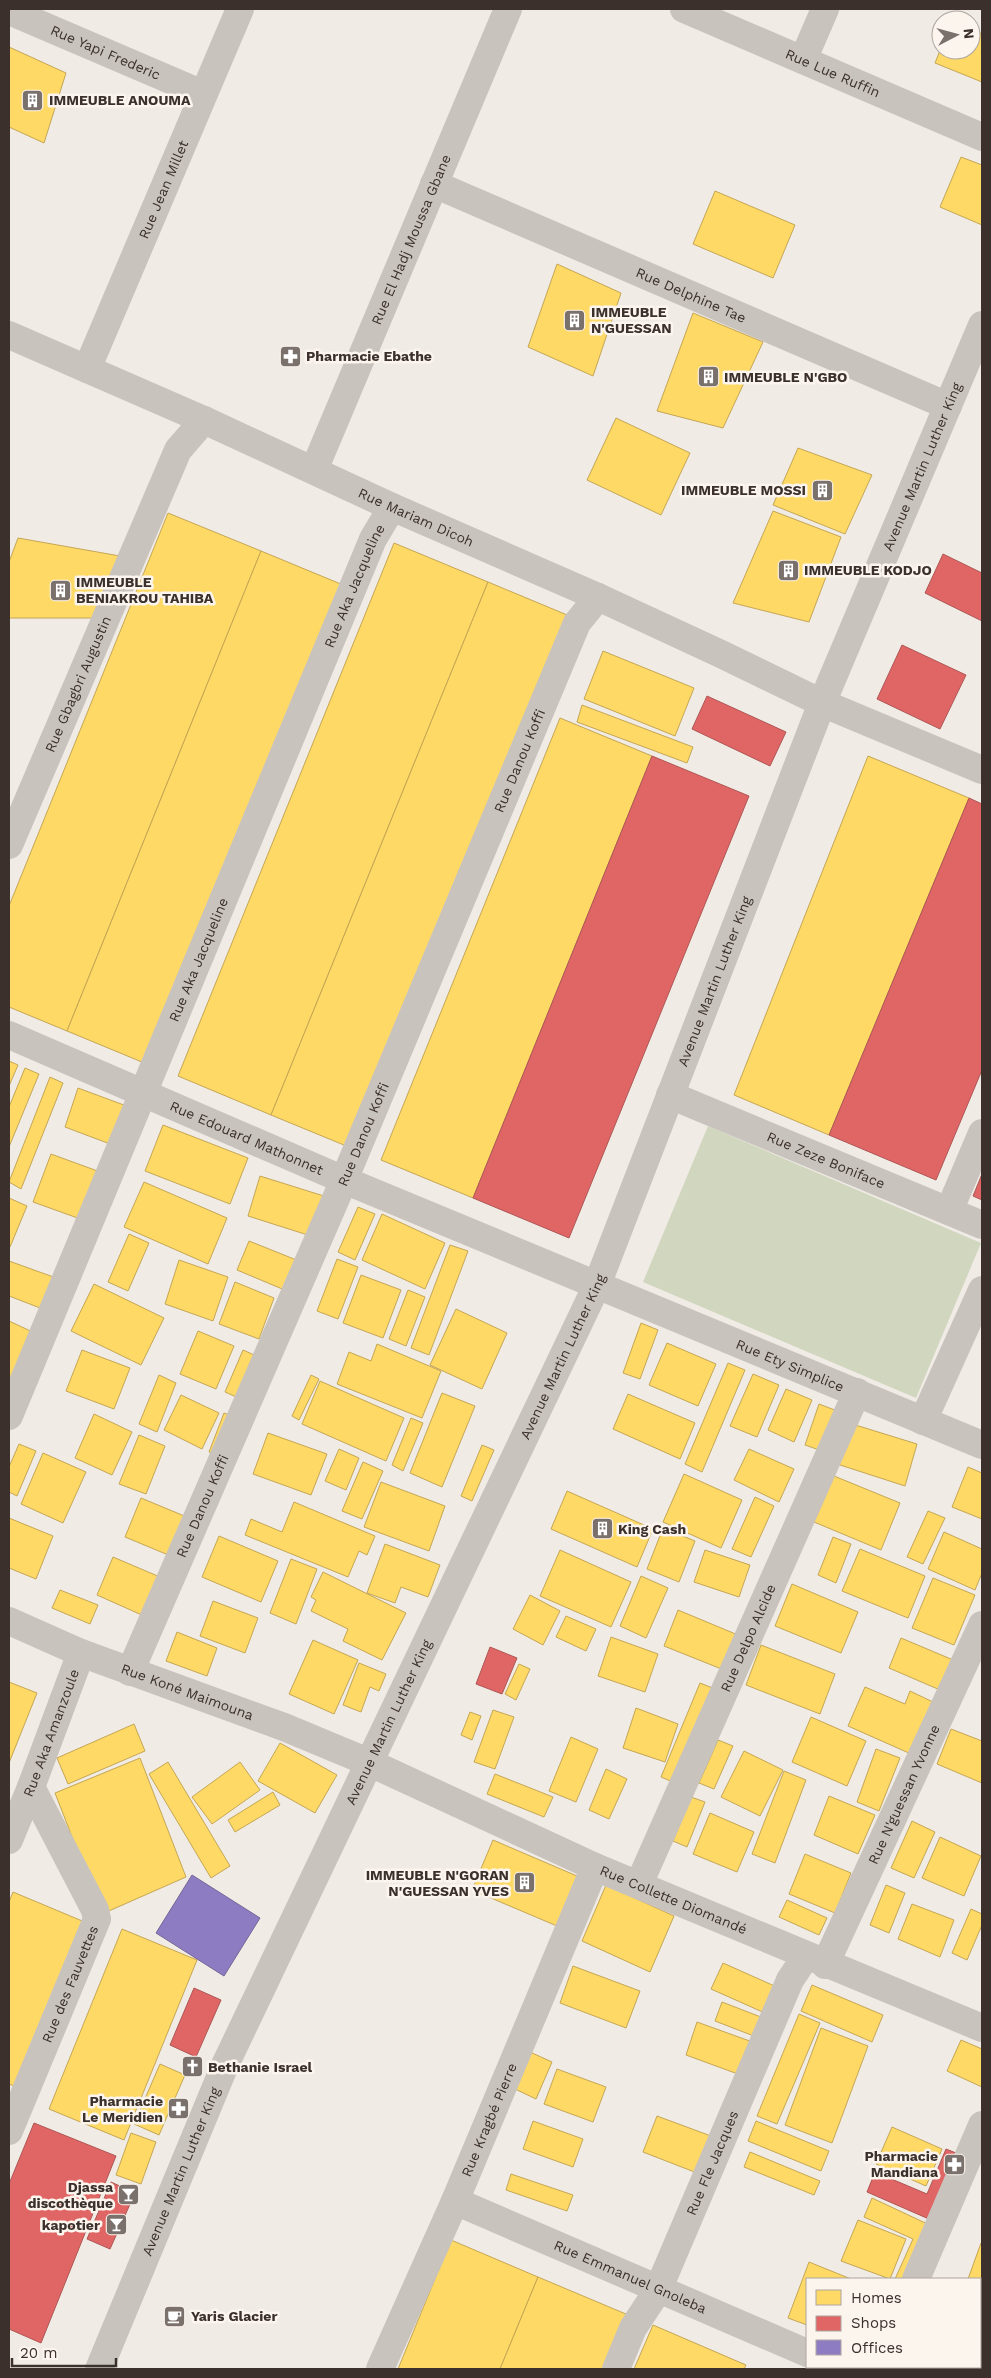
<svg xmlns="http://www.w3.org/2000/svg" width="991" height="2378" font-family="'Work Sans',sans-serif">
<rect width="100%" height="100%" fill="#f0ebe5"/>
<polygon fill="#d1d6bf" points="708,1126 981,1243 916,1398 643,1282"/>
<g fill="#ffd966" stroke="#c4a654">
<polygon points="971,29 982,34 982,82 935,63 941,48 941,50 971,50"/>
<polygon points="9,47 66,73 44,143 9,127"/>
<polygon points="961,157 982,165 982,225 940,207"/>
<polygon points="715,191 795,225 773,278 693,244"/>
<polygon points="557,264 621,293 593,376 528,347"/>
<polygon points="693,313 763,342 723,428 657,411"/>
<polygon points="616,418 690,453 661,515 587,480"/>
<polygon points="798,448 872,475 845,534 773,505"/>
<polygon points="773,511 841,537 809,622 733,603"/>
<polygon points="168,513 261,551 67,1031 9,1007 9,906"/>
<polygon points="18,538 120,556 105,618 9,618 9,562"/>
<polygon points="394,543 488,582 271,1115 178,1076"/>
<polygon points="261,551 348,587 154,1067 67,1031"/>
<polygon points="488,582 572,617 356,1150 271,1115"/>
<polygon points="603,651 694,688 675,736 584,699"/>
<polygon points="582,705 693,747 687,763 577,722"/>
<polygon points="560,718 652,756 473,1198 381,1160"/>
<polygon points="868,756 969,798 829,1135 734,1095"/>
<polygon points="9,1061 18,1065 9,1086"/>
<polygon points="25,1068 39,1074 9,1147 9,1107"/>
<polygon points="50,1077 63,1083 21,1189 9,1182"/>
<polygon points="78,1088 132,1108 118,1147 65,1127"/>
<polygon points="163,1125 248,1158 230,1204 145,1171"/>
<polygon points="51,1154 103,1173 86,1221 33,1202"/>
<polygon points="260,1176 327,1197 314,1237 248,1216"/>
<polygon points="144,1182 227,1218 208,1264 124,1227"/>
<polygon points="9,1198 27,1206 10,1247 9,1246"/>
<polygon points="358,1207 375,1214 355,1260 338,1252"/>
<polygon points="382,1214 445,1243 425,1289 362,1260"/>
<polygon points="129,1234 149,1243 128,1291 108,1282"/>
<polygon points="249,1241 299,1261 287,1291 237,1270"/>
<polygon points="450,1245 468,1251 429,1355 411,1348"/>
<polygon points="337,1259 358,1267 338,1319 317,1311"/>
<polygon points="179,1260 228,1277 213,1321 165,1304"/>
<polygon points="9,1261 59,1279 48,1311 9,1296"/>
<polygon points="361,1275 401,1290 383,1338 343,1323"/>
<polygon points="235,1282 274,1298 259,1339 219,1324"/>
<polygon points="94,1284 164,1318 141,1365 71,1331"/>
<polygon points="408,1290 425,1297 406,1346 389,1339"/>
<polygon points="456,1309 507,1333 482,1389 430,1365"/>
<polygon points="9,1321 37,1334 16,1381 9,1378"/>
<polygon points="641,1323 658,1330 640,1379 623,1373"/>
<polygon points="198,1331 234,1346 216,1389 180,1374"/>
<polygon points="667,1343 716,1364 698,1406 649,1385"/>
<polygon points="377,1344 441,1371 422,1418 337,1384 349,1352 371,1361"/>
<polygon points="82,1350 130,1368 114,1409 66,1391"/>
<polygon points="243,1350 261,1358 243,1400 225,1392"/>
<polygon points="728,1363 745,1370 702,1472 685,1464"/>
<polygon points="753,1374 779,1385 757,1437 730,1426"/>
<polygon points="159,1375 176,1383 157,1432 139,1424"/>
<polygon points="311,1375 319,1379 299,1420 292,1416"/>
<polygon points="320,1381 404,1418 386,1461 302,1424"/>
<polygon points="786,1389 812,1400 794,1442 768,1430"/>
<polygon points="442,1393 475,1406 442,1487 410,1473"/>
<polygon points="628,1394 695,1423 680,1459 613,1429"/>
<polygon points="181,1395 219,1413 202,1449 164,1430"/>
<polygon points="819,1404 840,1412 825,1452 805,1445"/>
<polygon points="224,1413 237,1418 222,1457 209,1452"/>
<polygon points="94,1414 132,1432 112,1475 75,1458"/>
<polygon points="411,1418 423,1423 403,1471 392,1465"/>
<polygon points="849,1423 917,1444 905,1486 837,1464"/>
<polygon points="268,1433 327,1454 311,1495 253,1474"/>
<polygon points="139,1435 165,1446 146,1494 119,1484"/>
<polygon points="19,1444 36,1451 17,1496 9,1492 9,1467"/>
<polygon points="482,1445 494,1450 472,1501 461,1496"/>
<polygon points="339,1449 359,1458 346,1490 325,1481"/>
<polygon points="749,1449 794,1469 779,1502 734,1480"/>
<polygon points="43,1453 86,1472 63,1523 21,1504"/>
<polygon points="363,1462 383,1471 362,1519 342,1511"/>
<polygon points="968,1467 982,1473 982,1519 952,1507"/>
<polygon points="684,1474 742,1500 721,1548 663,1522"/>
<polygon points="834,1476 900,1503 881,1550 814,1522"/>
<polygon points="381,1482 445,1506 429,1551 364,1527"/>
<polygon points="567,1491 653,1529 637,1567 551,1529"/>
<polygon points="755,1497 774,1506 751,1557 732,1549"/>
<polygon points="141,1498 194,1520 178,1559 125,1537"/>
<polygon points="294,1502 375,1536 367,1555 359,1551 348,1577 245,1535 251,1519 282,1532"/>
<polygon points="928,1511 945,1518 923,1564 907,1557"/>
<polygon points="9,1518 53,1536 36,1579 9,1568"/>
<polygon points="663,1528 695,1541 679,1582 647,1569"/>
<polygon points="944,1532 982,1549 982,1573 975,1590 928,1569"/>
<polygon points="219,1536 278,1561 261,1602 202,1577"/>
<polygon points="833,1537 851,1544 836,1583 818,1575"/>
<polygon points="385,1544 440,1565 428,1597 401,1587 395,1603 367,1593"/>
<polygon points="860,1549 925,1576 908,1618 842,1591"/>
<polygon points="560,1550 631,1582 611,1627 540,1596"/>
<polygon points="705,1550 750,1565 739,1597 694,1582"/>
<polygon points="113,1557 160,1577 144,1616 97,1595"/>
<polygon points="291,1559 317,1569 296,1624 270,1613"/>
<polygon points="323,1572 406,1613 382,1660 343,1641 348,1629 311,1611 316,1600 311,1597"/>
<polygon points="641,1576 668,1588 646,1638 620,1626"/>
<polygon points="933,1578 975,1595 954,1645 912,1628"/>
<polygon points="792,1584 858,1612 841,1653 775,1626"/>
<polygon points="60,1590 98,1605 90,1624 52,1608"/>
<polygon points="530,1595 560,1611 543,1645 513,1629"/>
<polygon points="213,1601 258,1618 245,1653 200,1636"/>
<polygon points="678,1610 738,1635 724,1670 664,1646"/>
<polygon points="566,1616 596,1629 586,1651 556,1637"/>
<polygon points="177,1632 217,1648 207,1676 166,1661"/>
<polygon points="611,1637 658,1654 645,1692 598,1676"/>
<polygon points="901,1638 958,1662 947,1693 889,1668"/>
<polygon points="313,1640 358,1660 334,1714 289,1694"/>
<polygon points="761,1645 835,1674 820,1714 746,1685"/>
<polygon points="359,1663 386,1674 379,1691 370,1687 361,1712 343,1705"/>
<polygon points="519,1664 530,1669 516,1700 505,1694"/>
<polygon points="9,1682 37,1693 9,1763"/>
<polygon points="700,1683 720,1691 682,1786 661,1777"/>
<polygon points="865,1687 905,1704 910,1691 933,1702 911,1754 848,1726"/>
<polygon points="636,1708 678,1724 665,1762 623,1748"/>
<polygon points="493,1710 514,1717 495,1769 474,1762"/>
<polygon points="470,1712 481,1716 472,1740 461,1735"/>
<polygon points="811,1717 866,1741 847,1786 792,1762"/>
<polygon points="134,1724 145,1751 68,1784 57,1758"/>
<polygon points="951,1729 982,1741 982,1783 937,1764"/>
<polygon points="571,1737 598,1749 576,1802 549,1791"/>
<polygon points="718,1740 733,1746 714,1789 699,1783"/>
<polygon points="280,1743 337,1775 315,1813 258,1781"/>
<polygon points="876,1749 900,1758 879,1811 857,1802"/>
<polygon points="744,1751 783,1770 760,1816 721,1797"/>
<polygon points="140,1758 186,1877 102,1914 55,1793"/>
<polygon points="168,1762 230,1866 211,1878 149,1774"/>
<polygon points="240,1762 260,1790 212,1824 192,1797"/>
<polygon points="606,1769 627,1779 609,1819 589,1810"/>
<polygon points="784,1771 806,1780 775,1863 752,1854"/>
<polygon points="495,1774 553,1797 544,1817 487,1794"/>
<polygon points="273,1792 280,1805 235,1832 228,1820"/>
<polygon points="829,1796 875,1815 858,1854 814,1835"/>
<polygon points="691,1797 705,1802 687,1847 673,1841"/>
<polygon points="710,1813 754,1832 737,1872 693,1854"/>
<polygon points="912,1821 935,1832 914,1878 891,1868"/>
<polygon points="940,1837 981,1856 964,1896 922,1878"/>
<polygon points="493,1840 577,1876 557,1926 472,1890"/>
<polygon points="805,1854 851,1873 835,1913 789,1894"/>
<polygon points="606,1885 674,1916 650,1972 582,1941"/>
<polygon points="886,1885 905,1893 889,1933 870,1925"/>
<polygon points="13,1892 87,1923 19,2088 9,2084 9,1902"/>
<polygon points="787,1900 827,1918 819,1935 779,1917"/>
<polygon points="912,1904 954,1920 940,1957 898,1939"/>
<polygon points="971,1909 982,1914 982,1925 967,1960 952,1953"/>
<polygon points="122,1929 197,1960 124,2140 49,2109"/>
<polygon points="723,1963 779,1988 767,2014 711,1989"/>
<polygon points="573,1966 640,1991 626,2028 560,2003"/>
<polygon points="812,1985 883,2015 872,2042 801,2011"/>
<polygon points="722,2002 766,2019 759,2038 715,2021"/>
<polygon points="799,2014 820,2023 777,2124 757,2116"/>
<polygon points="697,2022 758,2044 746,2077 686,2055"/>
<polygon points="821,2028 868,2046 832,2143 785,2125"/>
<polygon points="961,2040 982,2049 982,2087 947,2071"/>
<polygon points="530,2052 552,2062 536,2099 515,2089"/>
<polygon points="160,2064 185,2075 159,2135 134,2124"/>
<polygon points="557,2069 606,2087 593,2122 544,2104"/>
<polygon points="657,2116 711,2136 697,2173 643,2152"/>
<polygon points="533,2121 583,2139 573,2167 523,2149"/>
<polygon points="756,2121 829,2151 821,2171 748,2141"/>
<polygon points="892,2127 942,2149 926,2186 876,2164"/>
<polygon points="131,2133 156,2142 141,2184 116,2175"/>
<polygon points="750,2152 820,2181 814,2195 744,2167"/>
<polygon points="511,2174 573,2195 567,2211 506,2190"/>
<polygon points="872,2198 936,2228 914,2279 895,2279 913,2239 864,2217"/>
<polygon points="858,2220 906,2239 890,2279 841,2261"/>
<polygon points="451,2240 538,2277 500,2369 398,2369"/>
<polygon points="981,2243 982,2243 982,2285 980,2285 980,2279 968,2279"/>
<polygon points="809,2262 851,2279 807,2279 807,2325 788,2318"/>
<polygon points="538,2277 633,2317 611,2369 500,2369"/>
<polygon points="980,2318 982,2319 982,2363 980,2362"/>
<polygon points="653,2325 746,2365 744,2369 634,2369"/>
</g>
<g fill="#e06666" stroke="#ae5654">
<polygon points="943,554 982,573 982,621 925,593"/>
<polygon points="902,645 966,675 940,729 877,699"/>
<polygon points="707,696 786,732 770,766 692,729"/>
<polygon points="652,756 749,796 569,1238 473,1198"/>
<polygon points="969,798 982,804 982,1070 936,1180 829,1135"/>
<polygon points="982,1174 982,1200 973,1196"/>
<polygon points="490,1647 517,1658 502,1694 476,1684"/>
<polygon points="194,1988 221,2000 196,2057 170,2045"/>
<polygon points="34,2123 116,2156 41,2343 9,2329 9,2184"/>
<polygon points="946,2149 966,2157 938,2223 867,2192 875,2172 927,2194"/>
<polygon points="111,2182 135,2193 110,2249 87,2239"/>
</g>
<polygon fill="#8e7cc3" stroke="#756595" points="192,1875 260,1918 224,1976 156,1933"/>
<g fill="none" stroke-linecap="round" stroke-linejoin="round">
<g stroke="#c9c3be" stroke-width="28">
<path id="s1" d="M684,9L982,137"/>
<path id="s2" d="M9,11L203,94"/>
<polyline points="803,60 825,9"/>
<path id="s3" d="M434,184L948,406"/>
<path id="s4" d="M9,335L204,420L392,507L598,597L721,654L822,703L982,770"/>
<path id="s5" d="M87,369L240,9"/>
<path id="s6" d="M314,470L508,9"/>
<path id="s7" d="M9,845L178,450L204,420"/>
<path id="s8" d="M9,1035L344,1180L982,1445"/>
<path id="s9" d="M670,1095L982,1225"/>
<polyline points="949,1211 982,1133"/>
<path id="s10" d="M9,1416L373,539L392,507"/>
<polyline points="923,1421 982,1290"/>
<path id="s11" d="M9,1621L81,1653L284,1727L368,1762L595,1867L982,2028"/>
<path id="s12" d="M130,1672L344,1180L577,623L598,597"/>
<path id="s13" d="M9,1840L31,1787L81,1653"/>
<path id="s14" d="M639,1884L857,1392"/>
<path id="s15" d="M825,1965L982,1625"/>
<path id="s16" d="M9,2131L97,1919L95,1910L31,1787"/>
<path id="s17" d="M455,2201L807,2353"/>
<polyline points="916,2279 982,2125"/>
<polyline points="841,2367 847,2369"/>
<path id="s18" d="M380,2369L455,2201L595,1867"/>
<path id="s19" d="M616,2369L633,2328L658,2290L790,1980L806,1956"/>
<polyline points="877,2369 878,2367"/>
</g>
<path stroke="#c9c3be" stroke-width="28" id="s20" d="M99,2369L225,2065L597,1285L822,703L982,325"/>
</g>
<defs>
<symbol id="building-square" viewBox="-11 -11 22 22"><rect x="-9" y="-9" width="18" height="18" rx="4" fill="#7a716c" stroke="#fbf5ee"/><path d="M-4-6H4V6H1V3H-1V6H-4ZM-2.5-4.3h1.7v1.8h-1.7ZM.8-4.3h1.7v1.8H.8ZM-2.5-1h1.7V.8h-1.7ZM.8-1h1.7V.8H.8Z" fill="#fff"/></symbol>
<symbol id="pharmacy-square" viewBox="-11 -11 22 22"><rect x="-9" y="-9" width="18" height="18" rx="4" fill="#7a716c" stroke="#fbf5ee"/><path d="M-2-6h4v4h4v4h-4v4h-4v-4h-4v-4h4Z" fill="#fff"/></symbol>
<symbol id="church-square" viewBox="-11 -11 22 22"><rect x="-9" y="-9" width="18" height="18" rx="4" fill="#7a716c" stroke="#fbf5ee"/><path d="M-1.2-6h2.4v3.5h3.3v2.4h-3.3V6h-2.4V-.1h-3.3v-2.4h3.3Z" fill="#fff"/></symbol>
<symbol id="bar-square" viewBox="-11 -11 22 22"><rect x="-9" y="-9" width="18" height="18" rx="4" fill="#7a716c" stroke="#fbf5ee"/><path d="M-6-5H6L.8 .8V4.5H3.5V6h-7V4.5H-.8V.8Z" fill="#fff"/></symbol>
<symbol id="cafe-square" viewBox="-11 -11 22 22"><rect x="-9" y="-9" width="18" height="18" rx="4" fill="#7a716c" stroke="#fbf5ee"/><path d="M-5.5-4.5H6V0H3Q3 3.5 0 3.5H-2.5Q-5.5 3.5-5.5 0ZM3-3.2v2h1.7v-2ZM-6 4.5H4V6H-6Z" fill="#fff"/></symbol>
</defs>
<g fill-rule="evenodd">
<use href="#building-square" x="20" y="88" width="25" height="25"/>
<use href="#building-square" x="562" y="308" width="25" height="25"/>
<use href="#pharmacy-square" x="278" y="344" width="25" height="25"/>
<use href="#building-square" x="696" y="364" width="25" height="25"/>
<use href="#building-square" x="810" y="478" width="25" height="25"/>
<use href="#building-square" x="776" y="558" width="25" height="25"/>
<use href="#building-square" x="48" y="578" width="25" height="25"/>
<use href="#building-square" x="590" y="1516" width="25" height="25"/>
<use href="#building-square" x="512" y="1870" width="25" height="25"/>
<use href="#church-square" x="180" y="2054" width="25" height="25"/>
<use href="#pharmacy-square" x="166" y="2096" width="25" height="25"/>
<use href="#pharmacy-square" x="942" y="2152" width="25" height="25"/>
<use href="#bar-square" x="116" y="2182" width="25" height="25"/>
<use href="#bar-square" x="104" y="2212" width="25" height="25"/>
<use href="#cafe-square" x="162" y="2304" width="25" height="25"/>
</g>
<g text-anchor="middle" stroke-width="5" stroke-linejoin="round" paint-order="stroke">
<g font-size="14" fill="#3b302b" stroke="#fbf5ee">
<text dy="5" stroke="none"><textPath href="#s2" startOffset="105">Rue Yapi Frederic</textPath></text>
<text dy="5" stroke="none"><textPath href="#s1" startOffset="162">Rue Lue Ruffin</textPath></text>
<text dy="5" stroke="none"><textPath href="#s5" startOffset="195">Rue Jean Millet</textPath></text>
<text dy="5" stroke="none"><textPath href="#s6" startOffset="250">Rue El Hadj Moussa Gbane</textPath></text>
<text dy="5" stroke="none"><textPath href="#s3" startOffset="280">Rue Delphine Tae</textPath></text>
<text dy="5" stroke="none"><textPath href="#s20" startOffset="2074">Avenue Martin Luther King</textPath></text>
<text dy="5" stroke="none"><textPath href="#s4" startOffset="446">Rue Mariam Dicoh</textPath></text>
<text dy="5" stroke="none"><textPath href="#s10" startOffset="899">Rue Aka Jacqueline</textPath></text>
<text dy="5" stroke="none"><textPath href="#s7" startOffset="175">Rue Gbagbri Augustin</textPath></text>
<text dy="5" stroke="none"><textPath href="#s12" startOffset="991">Rue Danou Koffi</textPath></text>
<text dy="5" stroke="none"><textPath href="#s10" startOffset="494">Rue Aka Jacqueline</textPath></text>
<text dy="5" stroke="none"><textPath href="#s20" startOffset="1519">Avenue Martin Luther King</textPath></text>
<text dy="5" stroke="none"><textPath href="#s12" startOffset="586">Rue Danou Koffi</textPath></text>
<text dy="5" stroke="none"><textPath href="#s8" startOffset="259">Rue Edouard Mathonnet</textPath></text>
<text dy="5" stroke="none"><textPath href="#s9" startOffset="169">Rue Zeze Boniface</textPath></text>
<text dy="5" stroke="none"><textPath href="#s20" startOffset="1114">Avenue Martin Luther King</textPath></text>
<text dy="5" stroke="none"><textPath href="#s8" startOffset="848">Rue Ety Simplice</textPath></text>
<text dy="5" stroke="none"><textPath href="#s12" startOffset="181">Rue Danou Koffi</textPath></text>
<text dy="5" stroke="none"><textPath href="#s14" startOffset="269">Rue Delpo Alcide</textPath></text>
<text dy="5" stroke="none"><textPath href="#s11" startOffset="192">Rue Koné Maimouna</textPath></text>
<text dy="5" stroke="none"><textPath href="#s20" startOffset="709">Avenue Martin Luther King</textPath></text>
<text dy="5" stroke="none"><textPath href="#s13" startOffset="115">Rue Aka Amanzoule</textPath></text>
<text dy="5" stroke="none"><textPath href="#s15" startOffset="188">Rue N'guessan Yvonne</textPath></text>
<text dy="5" stroke="none"><textPath href="#s11" startOffset="721">Rue Collette Diomandé</textPath></text>
<text dy="5" stroke="none"><textPath href="#s16" startOffset="159">Rue des Fauvettes</textPath></text>
<text dy="5" stroke="none"><textPath href="#s18" startOffset="272">Rue Kragbé Pierre</textPath></text>
<text dy="5" stroke="none"><textPath href="#s19" startOffset="228">Rue Fle Jacques</textPath></text>
<text dy="5" stroke="none"><textPath href="#s20" startOffset="214">Avenue Martin Luther King</textPath></text>
<text dy="5" stroke="none"><textPath href="#s17" startOffset="191">Rue Emmanuel Gnoleba</textPath></text>
</g>
<g font-size="14" font-weight="bold" fill="#3b302b" stroke="#fbf5ee" text-anchor="start">
<text x="49" y="105">IMMEUBLE ANOUMA</text>
<text x="591" y="317">IMMEUBLE<tspan x="591" dy="16">N'GUESSAN</tspan></text>
<text x="306" y="361">Pharmacie Ebathe</text>
<text x="724" y="382">IMMEUBLE N'GBO</text>
<text x="806" y="495" text-anchor="end">IMMEUBLE MOSSI</text>
<text x="804" y="575">IMMEUBLE KODJO</text>
<text x="76" y="587">IMMEUBLE<tspan x="76" dy="16">BENIAKROU TAHIBA</tspan></text>
<text x="618" y="1534">King Cash</text>
<text x="509" y="1880" text-anchor="end">IMMEUBLE N'GORAN<tspan x="509" dy="16">N'GUESSAN YVES</tspan></text>
<text x="208" y="2072">Bethanie Israel</text>
<text x="163" y="2106" text-anchor="end">Pharmacie<tspan x="163" dy="16">Le Meridien</tspan></text>
<text x="938" y="2161" text-anchor="end">Pharmacie<tspan x="938" dy="16">Mandiana</tspan></text>
<text x="113" y="2192" text-anchor="end">Djassa<tspan x="113" dy="16">discothèque</tspan></text>
<text x="100" y="2230" text-anchor="end">kapotier</text>
<text x="191" y="2321">Yaris Glacier</text>
</g>
</g>
<rect width="991" height="2378" fill="none" stroke="#3b302b" stroke-width="20"/>
<rect x="806" y="2278" width="175" height="90" fill="#fbf5ee" stroke="#aea6a0"/>
<rect x="816" y="2290" width="25" height="15" fill="#ffd966" stroke="#aea6a0"/>
<text x="851" y="2303" font-size="15" fill="#3b302b">Homes</text>
<rect x="816" y="2316" width="25" height="15" fill="#e06666" stroke="#aea6a0"/>
<text x="851" y="2328" font-size="15" fill="#3b302b">Shops</text>
<rect x="816" y="2340" width="25" height="15" fill="#8e7cc3" stroke="#aea6a0"/>
<text x="851" y="2353" font-size="15" fill="#3b302b">Offices</text>
<g transform="translate(956 35) rotate(84)"><circle r="24" fill="#fbf5ee" stroke="#aea6a0"/>
<path d="M0-4L9 19L0 12L-9 19Z" fill="#7a716c"/>
<text y="-8" font-size="14" font-weight="bold" text-anchor="middle" fill="#3b302b">N</text>
</g>
<path d="M12 2358v8h104v-8" fill="none" stroke="#3b302b" stroke-width="2.5"/>
<text x="20" y="2358" font-size="15" fill="#3b302b" stroke="#fbf5ee" stroke-width="4" paint-order="stroke">20 m</text>
</svg>
